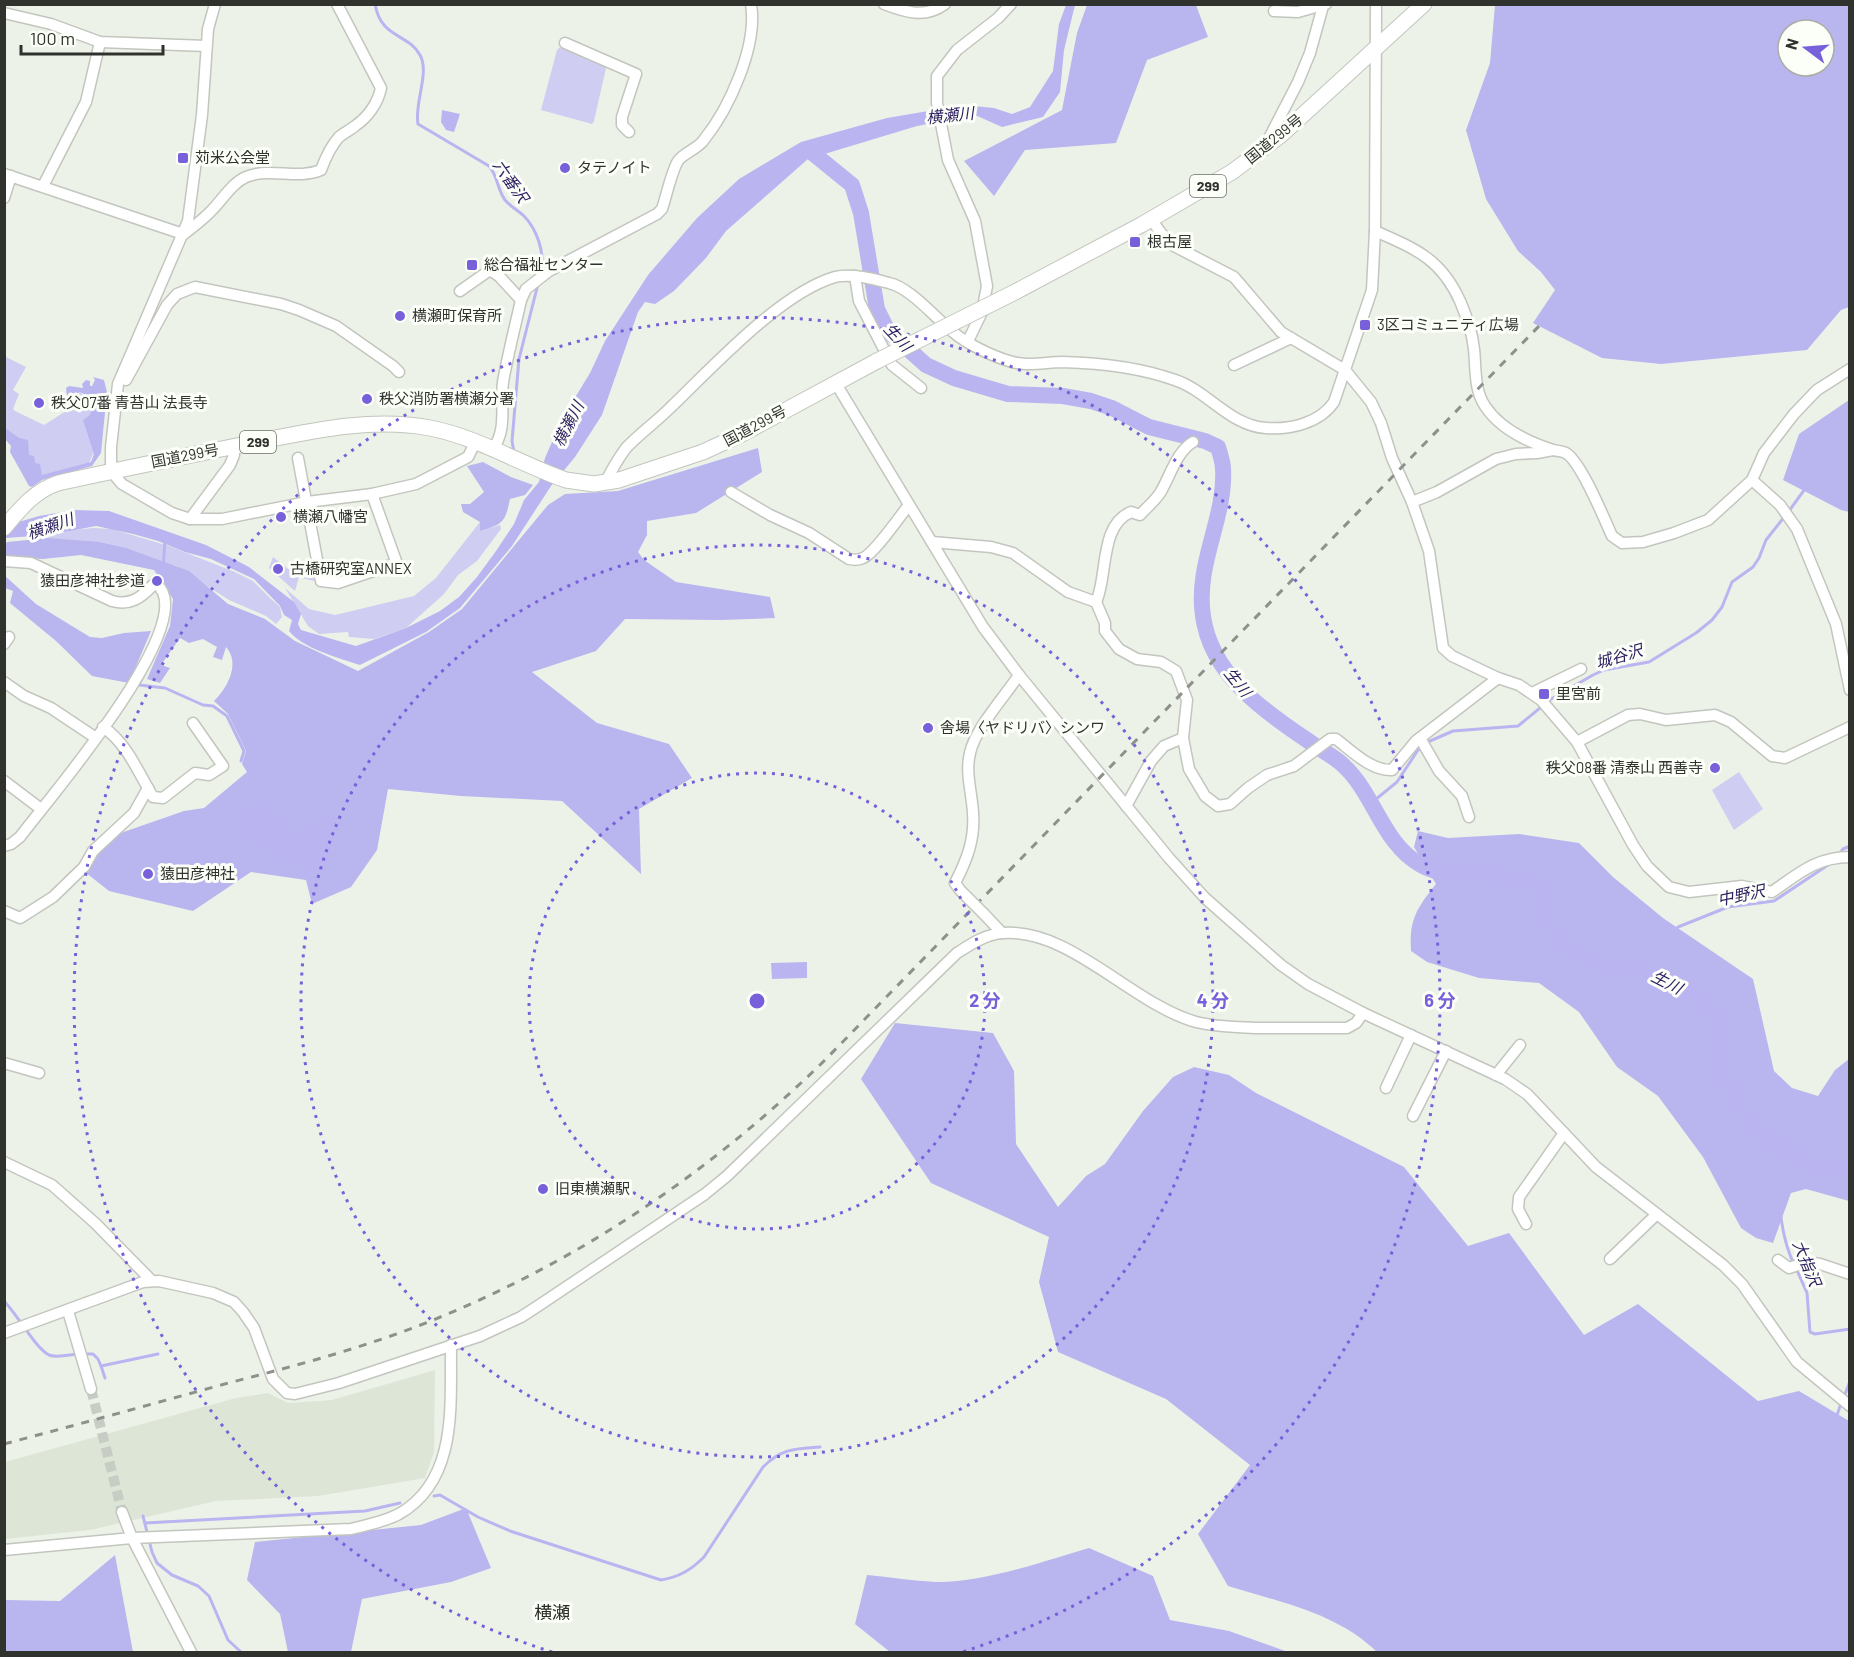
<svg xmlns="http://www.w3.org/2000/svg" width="1854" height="1657" font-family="Barlow,'Noto Sans JP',sans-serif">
<rect width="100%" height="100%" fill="#edf2e9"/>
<polygon fill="#dde5d6" points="435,1370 434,1452 425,1478 318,1496 216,1501 90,1530 5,1539 5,1462 236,1398 268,1393 288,1403 332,1400"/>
<g fill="#cfcdf1">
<polygon points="560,47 604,65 606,68 594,121 592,124 541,110 557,50"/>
<polygon points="4,356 26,367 13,390 19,394 13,409 15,411 44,425 66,411 68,399 77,391 98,404 95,450 88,465 39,477 5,431"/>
<polygon points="480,522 480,531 500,525 501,529 477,561 458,575 444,594 406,628 374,639 349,637 348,632 319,634 308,626 285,588 309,609 335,615 414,596 436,578"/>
<polygon points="93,528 112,529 169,546 235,572 253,581 270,598 280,607 282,617 276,624 266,616 229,600 176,566 91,550 4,548 73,530"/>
<polygon points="273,557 288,569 315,576 314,581 299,577 295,591 269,568"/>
<polygon points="1739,772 1763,809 1734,830 1712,790"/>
</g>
<g fill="#b9b5ef" fill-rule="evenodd">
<polygon points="1087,5 1196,5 1208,37 1147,60 1116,143 1025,150 994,196 964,161 1062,110 1077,33"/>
<path d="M1495,5H1849V307L1841,310L1807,350L1661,364L1602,358L1533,323L1555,290L1541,272L1518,251L1486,199L1466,130L1490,63ZM1788,30H1824V66H1788Z"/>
<polygon points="93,377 104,380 107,392 101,453 92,466 42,480 32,487 29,486 10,452 11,446 5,439 5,428 19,438 28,440 29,455 34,456 35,463 40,464 42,475 91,462 94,454 83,420 89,416 96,403 82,398 84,394 79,392 72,398 67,397 66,388 69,386 83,388 82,384 86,380 90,381 90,386 92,386 95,380"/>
<polygon points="1849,400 1849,512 1841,510 1783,480 1799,434"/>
<path d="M758,448L762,472L696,513L647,521V535L638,552L644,560L676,582L770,597L775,618L721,620L625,619L596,651L532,672L597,723L669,744L692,778L639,809L641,874L562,801L461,796L388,789L377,850L351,887L312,904L306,880L251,872L193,911L109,891L85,872L112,836L184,811L204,808L247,772L242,764L246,751L228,714L214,701C227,688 241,664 226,647L222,660L213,657L217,647L203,639L189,643L180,638L161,665L170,668L160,683L147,679L170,626L173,599L154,570L81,555L43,559L5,557V545L7,542L48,538L99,542L126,548L189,571L228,604L265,619L295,641L358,671L429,632L462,609L548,505L565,494L618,491Z"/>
<path d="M483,462L511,477L533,485L525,495L510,499C505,523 503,524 480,531V522L463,512L461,504H470L484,492L467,466Z"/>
<polygon points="4,575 36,604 90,637 102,638 124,633 151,631 129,683 92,676 56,641 10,603 13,591 5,588"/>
<path d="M1418,831L1448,838L1519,834L1579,843L1613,877L1663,918L1753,979L1774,1071L1792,1088L1818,1096L1835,1070L1849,1059V1201L1806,1189L1791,1193L1773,1243L1756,1238L1741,1228L1703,1157L1658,1096L1617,1067L1579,1012L1539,983L1479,978L1427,962L1411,951C1409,919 1417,908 1436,884L1414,847Z"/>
<path d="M895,1023L993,1033L1014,1071L1016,1144L1058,1207L1086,1176L1105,1164L1143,1111L1173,1077L1194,1067L1229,1075L1256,1093L1404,1167L1468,1246L1509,1233L1584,1335L1638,1304L1758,1401L1799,1391L1849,1421V1652H1377C1337,1613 1280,1602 1228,1586L1198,1534L1250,1465L1166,1399L1058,1352L1039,1282L1049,1237L931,1183L861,1079Z"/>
<polygon points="466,1508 491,1568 451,1582 362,1599 351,1652 288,1652 280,1614 247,1580 255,1542 421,1525"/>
<path d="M1089,1548L1153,1576L1170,1620L1229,1631L1288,1652H890L855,1624L867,1575C890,1577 913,1581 936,1582C982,1583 1045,1561 1089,1548Z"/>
<polygon points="115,1555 133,1652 5,1652 5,1600 60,1601"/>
</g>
<g fill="#bab5f0">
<path d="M1066,5H1075L1064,50L1060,92L1043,117L1002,127L975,115L917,126L808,159L726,231L706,258L674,291L655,304L645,302L638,312L602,415L575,457L551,486L512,546L460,608L426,632L360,665C339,658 302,648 289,631L292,620L284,615L280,606L254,579L211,559L185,552L158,541L133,534L96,526L49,535L5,538V526L39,516L74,510L109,511L206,545L249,567L294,602L301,614L298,624L301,630L356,646L406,628L440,611L459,597L477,577L496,551L514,524L524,500L539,482L545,458L562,419L590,373L605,341L648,275L697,218L739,179L801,142L887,118L964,105L994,108L1012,114L1030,107L1053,71L1059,24Z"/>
<polygon points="442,110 460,114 454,132 446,130 441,122"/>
<path d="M254,802C277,803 277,818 293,831L313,823L322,811L332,812L338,818L324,867L315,870L274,859L262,845L241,835L238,825L239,812Z"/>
<polygon points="807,962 807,978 772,979 771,963"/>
</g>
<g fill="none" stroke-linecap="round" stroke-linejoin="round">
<g stroke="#bab5f0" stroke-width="3">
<path d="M375,4C381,39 408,33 420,55C430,73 414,103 418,124L489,166C498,176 497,189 505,200C510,206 517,210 523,215C537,229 545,252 541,272"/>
<polyline points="514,452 512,441 519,359 538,284"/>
<polyline points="1789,511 1823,464 1850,435"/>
<polyline points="165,541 163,569 169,600"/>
<polyline points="143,676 139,685 165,688 203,705 213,706 227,716 244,751 241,761"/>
<polyline points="1370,804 1397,782 1418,750 1430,741 1453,731 1518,726 1551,699 1593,675 1604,670 1649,662 1696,633 1712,620 1722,607 1732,582 1753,567 1759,558 1766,540 1785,516"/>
<polyline points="1839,854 1843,849 1850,846"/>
<polyline points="1642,970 1646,962 1678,927 1728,907 1774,901 1831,863"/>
<path d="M1760,1130C1766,1150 1773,1170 1777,1189C1781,1215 1782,1238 1793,1262"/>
<polyline points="1796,1268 1807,1293 1810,1332 1815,1334 1850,1329"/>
<path d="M4,1301C17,1314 36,1349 49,1355C56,1358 69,1355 77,1354"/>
<polyline points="84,1354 93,1354 98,1359 101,1366 158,1354"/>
<polyline points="101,1366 105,1378"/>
<polyline points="1844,1397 1850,1381"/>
<path d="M1841,1403C1829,1436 1834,1445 1850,1475"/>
<path d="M434,1496L440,1495L478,1517L510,1531L661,1580C679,1577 691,1570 704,1557L763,1467C782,1448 795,1449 820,1447"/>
<polyline points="143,1516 152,1552 157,1563 172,1575 198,1586 209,1596 228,1640 241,1652"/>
<polyline points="145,1523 365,1511 400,1503"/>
</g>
<path stroke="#bab5f0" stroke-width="16" d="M809,150L852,185L861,213L877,309L888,331L926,365L954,378L1008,394L1063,396L1091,401L1112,408L1149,427L1205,441L1218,447C1220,454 1223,462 1223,469C1226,518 1195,564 1203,616C1211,674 1262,710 1307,740C1319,749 1334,756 1344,766C1375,795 1382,843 1421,865C1459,886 1501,864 1539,888C1547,905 1546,925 1558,939C1569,953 1592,962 1610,966C1619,968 1628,966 1637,968C1655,971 1709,1001 1718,1017C1727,1035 1719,1059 1725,1079C1730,1094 1749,1121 1761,1131C1773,1141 1813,1169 1828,1170C1835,1170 1843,1167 1850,1164"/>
<polyline stroke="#c7ccc4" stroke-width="10" stroke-dasharray="10 5" stroke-linecap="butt" points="91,1389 122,1512"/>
<defs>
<g id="minor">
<polyline points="215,4 208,29 202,115 188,221 118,384 111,447 111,471 122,484 172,513 190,519 222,519 307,502 372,494 416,484 468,457 475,443"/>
<path d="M884,4C905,12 925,19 945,4"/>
<polyline points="1274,11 1298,12 1326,4"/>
<polyline points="4,13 51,24 100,42 206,46"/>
<polyline points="565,43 636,74 622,117 622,125 629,132"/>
<polyline points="1266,144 1298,82 1310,53 1323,6"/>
<polyline points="4,174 183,234"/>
<polyline points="43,186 86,102 100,42"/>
<polyline points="4,198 11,176"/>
<path d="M1151,219L1161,233L1174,246L1234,277L1281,332L1345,370L1371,402L1381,423L1392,458L1412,502L1429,551L1443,648L1452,656L1498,678L1519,685L1541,700L1577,742L1633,845L1647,866L1669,887L1689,892L1742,886L1772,892C1798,874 1816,857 1850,857"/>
<path d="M1375,231C1416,249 1441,259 1460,301C1467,318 1472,331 1474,349C1476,368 1474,390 1485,406C1500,429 1528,442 1553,450C1557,451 1562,451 1566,453C1581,462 1604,518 1612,536L1622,543L1643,542L1674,533L1708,520L1752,480L1764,453L1794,414L1817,390L1850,369"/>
<path d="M184,234C194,226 204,219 212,210C223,199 232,183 246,177C270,167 297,180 321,170C325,159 331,146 339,137C344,133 350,130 355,126C368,117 378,103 381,88L337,4"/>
<polyline points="855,276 859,301 892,365 921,388"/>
<polyline points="460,291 490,270 499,276 521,300"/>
<polyline points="968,341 982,312 987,286 975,221 948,160 937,103 937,76 957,50 998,18 1011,4"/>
<polyline points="1234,365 1291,338"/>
<polyline points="126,380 167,305 177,294 195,287 281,304 299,310 336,326 393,366 399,372"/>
<polyline points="835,382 983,627 1019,675 1169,858 1205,898 1281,965 1308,984 1363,1013 1505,1079 1527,1094 1596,1167 1723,1265 1742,1284 1797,1362 1850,1406"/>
<path d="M492,450C508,430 500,405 503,382C508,354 515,327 521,300L526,289L549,271L657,214L662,209C666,197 672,170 678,161C682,154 697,149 703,141C729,109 758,46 751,4"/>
<polyline points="298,458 321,581 338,583 391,565 396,561 372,494"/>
<polyline points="1752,480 1780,505 1797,529 1836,624 1850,690"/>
<path d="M605,483C611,471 618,459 626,448C639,434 656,422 670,408C712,368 780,293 835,277C851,273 874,279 889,283C911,288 935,318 953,332C967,344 992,356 1009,361C1026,367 1046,362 1063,362C1099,363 1141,368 1175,380C1208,391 1230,426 1266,428C1290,430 1320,423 1334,402L1372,290L1375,231L1376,4"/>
<path d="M731,492L770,515L809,533L849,559C854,560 859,560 863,558C875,553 899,517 909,505"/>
<polyline points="1412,502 1437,492 1496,459 1516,454 1537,453 1553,450"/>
<polyline points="190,519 230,465 234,455 233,447"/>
<path d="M932,542L991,547L1013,553L1068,592L1096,602L1105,623V631L1119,649L1137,659L1161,662L1176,671L1187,700L1183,738L1189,769L1205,796L1218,806L1230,804L1248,788L1267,775L1294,766L1330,739H1336C1352,751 1371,771 1392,770L1416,741L1498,678"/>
<path d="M4,561L31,563L112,601C130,606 141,598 153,585L156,584C205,619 45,803 20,837L11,844L4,846"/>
<path d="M1096,602C1108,577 1099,525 1131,512L1140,515C1147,507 1154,502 1160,493C1170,477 1176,452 1193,442"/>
<polyline points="4,644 9,637"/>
<polyline points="4,682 24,696 51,708 96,738"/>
<polyline points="1532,693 1581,669"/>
<path d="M103,727C127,743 139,774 153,797L163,798L195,773L209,775L223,766L193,723"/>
<polyline points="1420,738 1439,771 1462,796 1469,817"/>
<polyline points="1577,742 1628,715 1640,714 1666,720 1715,715 1731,722 1772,756 1785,758 1850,727"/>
<polyline points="4,781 41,809"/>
<polyline points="1126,806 1151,761 1164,746 1183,738"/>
<path d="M960,890L955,883C967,860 975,839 973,813C972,793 965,773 970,753C975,729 1005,696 1019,675"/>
<polyline points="4,911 20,918 53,897 84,867 93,851 134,813 148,788"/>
<polyline points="984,914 1002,933"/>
<polyline points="4,1063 39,1073"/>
<polyline points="1496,1075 1520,1045"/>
<polyline points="1386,1088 1411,1035"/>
<polyline points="1413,1116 1446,1051"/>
<polyline points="4,1162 52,1185 95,1223 151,1280"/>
<polyline points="1526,1224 1518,1209 1519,1197 1564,1133"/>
<polyline points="1610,1259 1657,1214"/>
<polyline points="1778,1260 1789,1268 1807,1262 1820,1264 1850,1274"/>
<polyline points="68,1311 91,1389"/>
<path d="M4,1333L143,1282L159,1281L213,1293L234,1302L243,1312L254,1328L273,1379L287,1393L295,1394L339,1383L480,1336L521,1317L541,1304L705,1194L727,1176L957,953C971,944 986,934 1003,933C1070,928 1132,1004 1196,1022C1216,1027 1235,1027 1255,1028C1286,1028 1316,1028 1347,1028L1356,1023L1363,1013"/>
<polyline points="122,1512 132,1538 191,1652"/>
<path d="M4,1550L132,1538L351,1529C367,1525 384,1522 399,1514C459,1480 450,1403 451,1345"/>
</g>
<g id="highway">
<polyline points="1017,291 1141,225 1232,172 1281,135 1424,4"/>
<path d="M4,528C20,509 34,491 58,483C117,470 177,458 236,446C300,434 365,416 430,428C477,437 520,464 566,480L594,484L619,480L703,452L740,435L877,361"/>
</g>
</defs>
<use href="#minor" stroke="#c2c6be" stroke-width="13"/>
<use href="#highway" stroke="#c2c6be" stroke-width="17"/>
<use href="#minor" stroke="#fff" stroke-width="10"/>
<use href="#highway" stroke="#fff" stroke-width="15"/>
<path stroke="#8e918b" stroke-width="3" stroke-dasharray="8 8" stroke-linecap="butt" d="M4,1444C80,1424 156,1403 232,1382C295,1366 358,1349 418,1326C572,1266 708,1175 826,1059L1541,324"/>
<defs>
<polyline id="minor-bridge" points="960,890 984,914"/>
<polyline id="highway-bridge" points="877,361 1017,291"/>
</defs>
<use href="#minor-bridge" stroke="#c2c6be" stroke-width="13" stroke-linecap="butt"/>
<use href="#highway-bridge" stroke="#c2c6be" stroke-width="17" stroke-linecap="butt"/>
<use href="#minor-bridge" stroke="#fff" stroke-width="10"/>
<use href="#highway-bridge" stroke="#fff" stroke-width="15"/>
</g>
<g fill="none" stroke="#7760da" stroke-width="3" stroke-dasharray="3 6">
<circle cx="757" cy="1001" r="228"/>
<circle cx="757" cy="1001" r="456"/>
<path d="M552 1652A683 683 0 1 1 962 1652"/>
</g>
<g fill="#7760da" stroke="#fbfff8" stroke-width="2">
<rect x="177" y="152" width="12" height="12" rx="3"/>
<circle cx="565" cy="168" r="6"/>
<rect x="1129" y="236" width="12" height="12" rx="3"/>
<rect x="466" y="259" width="12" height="12" rx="3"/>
<circle cx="400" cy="316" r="6"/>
<rect x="1359" y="319" width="12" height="12" rx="3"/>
<circle cx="367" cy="399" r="6"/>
<circle cx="39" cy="403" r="6"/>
<circle cx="281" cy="517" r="6"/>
<circle cx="278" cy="569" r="6"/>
<circle cx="157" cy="581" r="6"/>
<rect x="1538" y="688" width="12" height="12" rx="3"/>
<circle cx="928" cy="728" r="6"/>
<circle cx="1715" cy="768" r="6"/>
<circle cx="148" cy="874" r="6"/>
<circle cx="543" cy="1189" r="6"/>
</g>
<g text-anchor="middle" stroke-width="6" stroke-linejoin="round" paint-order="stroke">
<g fill="#fbfff8" stroke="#6d706b" stroke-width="1.5">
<rect x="1190" y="175" width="36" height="22" rx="4.5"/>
<rect x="240" y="431" width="36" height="22" rx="4.5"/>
</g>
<g font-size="14" font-weight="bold" fill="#30322e">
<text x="1208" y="191">299</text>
<text x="258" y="447">299</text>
</g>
<g font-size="15" fill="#30322e" stroke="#fbfff8">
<text transform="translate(1274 139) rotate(-39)" y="5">国道299号</text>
<text transform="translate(755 426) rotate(-28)" y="5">国道299号</text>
<text transform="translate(185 456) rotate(-11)" y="5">国道299号</text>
</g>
<g font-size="15" fill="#30322e" stroke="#fbfff8" text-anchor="start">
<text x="195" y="163">苅米公会堂</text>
<text x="577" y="173">タテノイト</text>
<text x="1147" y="247">根古屋</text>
<text x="484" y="270">総合福祉センター</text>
<text x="412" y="321">横瀬町保育所</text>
<text x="1377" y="330">3区コミュニティ広場</text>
<text x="379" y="404">秩父消防署横瀬分署</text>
<text x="51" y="408">秩父07番 青苔山 法長寺</text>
<text x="293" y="522">横瀬八幡宮</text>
<text x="290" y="574">古橋研究室ANNEX</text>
<text x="145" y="586" text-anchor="end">猿田彦神社参道</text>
<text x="1556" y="699">里宮前</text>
<text x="940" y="733">舎場〈ヤドリバ〉シンワ</text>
<text x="1703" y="773" text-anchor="end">秩父08番 清泰山 西善寺</text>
<text x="160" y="879">猿田彦神社</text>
<text x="555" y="1194">旧東横瀬駅</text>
</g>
<g font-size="16" font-style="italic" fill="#2c1c5f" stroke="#fbfff8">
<text transform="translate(950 115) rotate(-6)" y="6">横瀬川</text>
<text transform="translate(511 181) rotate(55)" y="6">六番沢</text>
<text transform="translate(898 337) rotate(47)" y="6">生川</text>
<text transform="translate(568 424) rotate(-63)" y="6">横瀬川</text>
<text transform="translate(50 526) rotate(-19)" y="6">横瀬川</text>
<text transform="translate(1619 656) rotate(-16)" y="6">城谷沢</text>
<text transform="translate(1238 682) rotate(51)" y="6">生川</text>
<text transform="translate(1741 895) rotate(-12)" y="6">中野沢</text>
<text transform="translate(1667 982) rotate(27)" y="6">生川</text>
<text transform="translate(1807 1263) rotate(68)" y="6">大指沢</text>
</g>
<g font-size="18" fill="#282c25" stroke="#fbfff8">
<text x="552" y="1619">横瀬</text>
</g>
</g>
<circle cx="757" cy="1001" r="9" fill="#7760da" stroke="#fbfff8" stroke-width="3"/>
<g font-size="18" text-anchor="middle" font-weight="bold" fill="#7760da" stroke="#fbfff8" stroke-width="6" stroke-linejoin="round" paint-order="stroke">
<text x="985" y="1007">2 分</text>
<text x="1213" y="1007">4 分</text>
<text x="1440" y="1007">6 分</text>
</g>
<rect width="1854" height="1657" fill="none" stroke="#30322e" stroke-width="12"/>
<g transform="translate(1806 48) rotate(286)"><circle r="28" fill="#fbfff8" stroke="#aaada7" stroke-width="1.5"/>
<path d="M0-4.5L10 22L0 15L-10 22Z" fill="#7760da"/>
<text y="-9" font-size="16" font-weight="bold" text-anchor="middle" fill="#30322e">N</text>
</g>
<path d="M21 45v9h142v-9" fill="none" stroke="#30322e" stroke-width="3"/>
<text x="30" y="45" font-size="18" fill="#30322e" stroke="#fbfff8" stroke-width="4.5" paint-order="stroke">100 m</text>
</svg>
